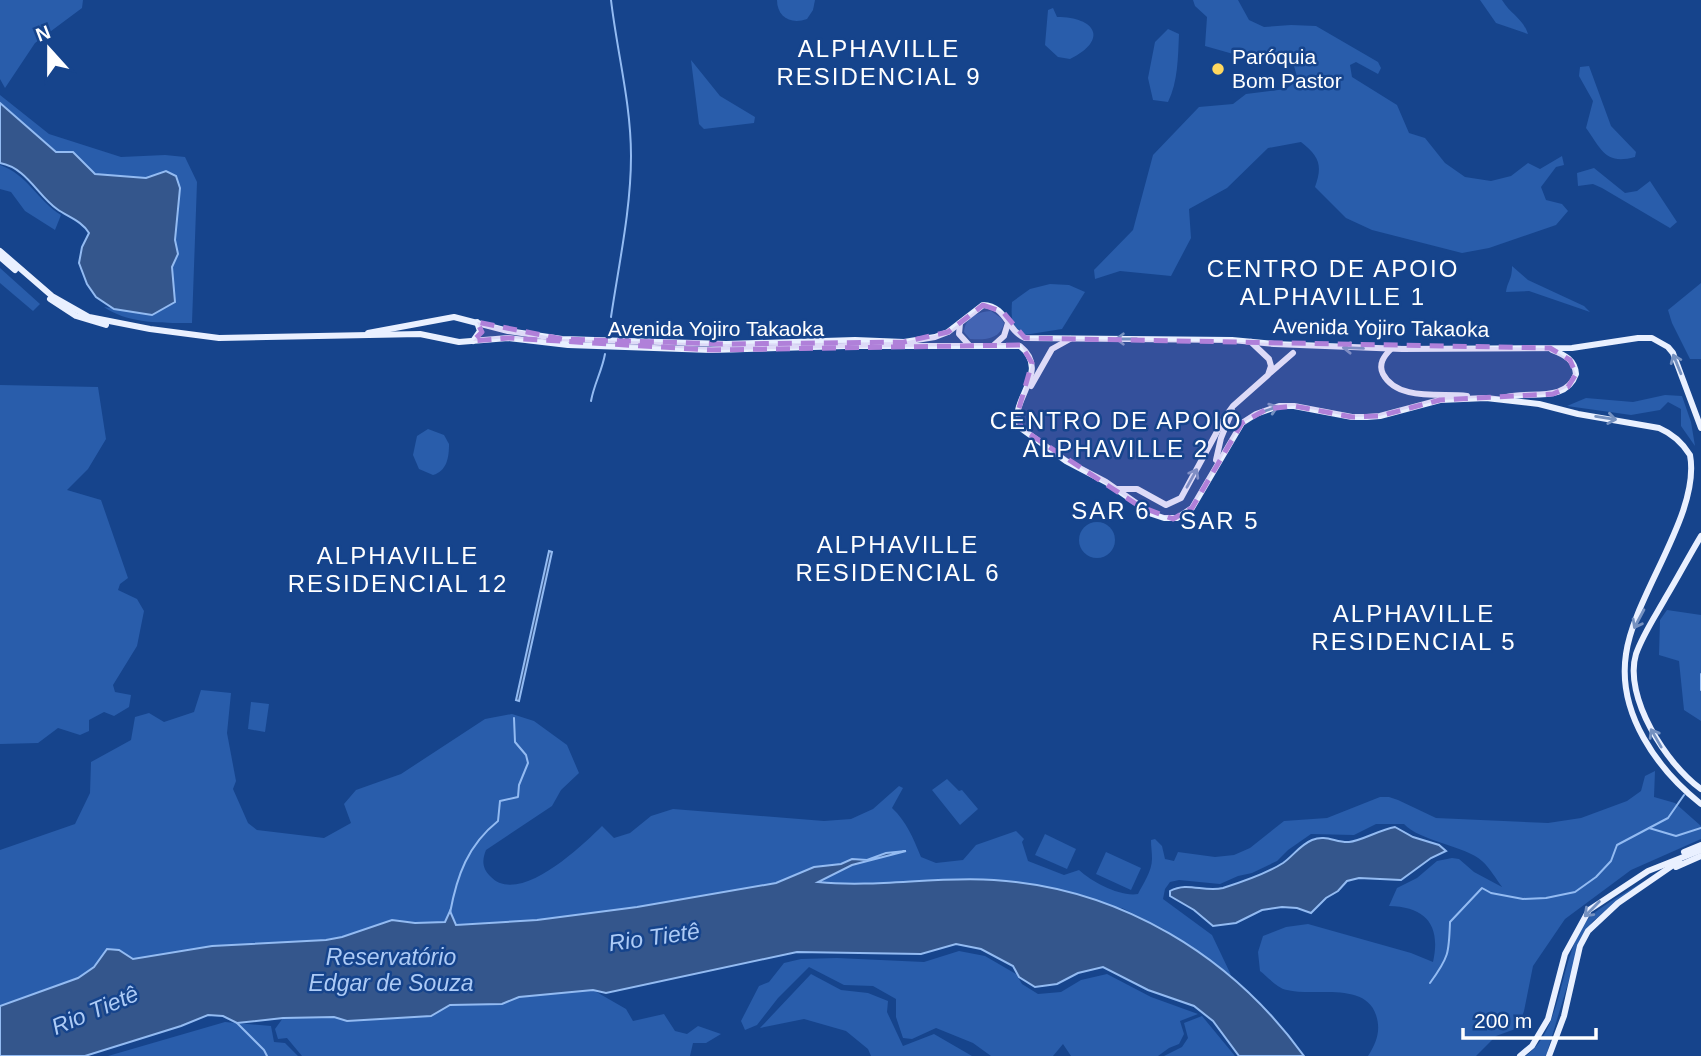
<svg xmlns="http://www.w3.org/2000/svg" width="1701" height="1056" font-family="Arial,sans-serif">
<rect width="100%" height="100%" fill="#16448c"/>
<g fill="#295dab">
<polygon points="0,0 83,0 82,8 35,43 5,88 0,79"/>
<path d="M777,0H815L813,10L807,19C791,25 777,17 777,0Z"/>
<path d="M1193,0H1238L1249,20L1264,27L1291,25L1316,26L1378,62L1381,68L1378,74L1356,62L1350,65L1352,77L1397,105L1409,133L1425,138L1445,163L1465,177L1491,181L1511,176L1528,163L1540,169L1562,156L1564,165L1556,167L1541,187L1546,200L1562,204L1568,211L1556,225L1489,248L1462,253L1372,230L1346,218L1315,187C1323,165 1319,156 1301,142L1268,148L1227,188L1189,209L1191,238L1171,276L1120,271L1095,279L1094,270L1133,230L1153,155L1199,107L1233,104L1246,94L1286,89L1298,80L1292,59L1275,55L1265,63L1205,46L1207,17L1195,6Z"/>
<path d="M1480,0H1502C1511,15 1522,17 1528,34L1496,23Z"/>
<path d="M1053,8L1057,17C1096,17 1109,40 1070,59L1058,57L1045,45L1048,10Z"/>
<path d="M1168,29L1179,34C1178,57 1178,82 1168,102L1153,100L1148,78L1155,42Z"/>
<polygon points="691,60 720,96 755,117 754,123 704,129 699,124"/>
<path d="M1589,66L1611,126L1636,152L1635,157C1605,165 1602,150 1586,128L1593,101L1579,76L1580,67Z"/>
<path d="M0,95L49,134L121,157L165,155L185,157L197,182L192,323C164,323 128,324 104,307L152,315L175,302L172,267L178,254L175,240L180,188L166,171L146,178L95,174L73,153L57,152L0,103Z"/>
<path d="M0,165C27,174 38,201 61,215L55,230L25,211L11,192L0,189Z"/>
<polygon points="1594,168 1625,193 1637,191 1650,181 1677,222 1670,228 1602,188 1593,184 1578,186 1577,173"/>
<path d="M1512,266L1528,280L1584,306L1590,312L1529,291L1506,292C1508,280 1512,280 1512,266Z"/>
<polygon points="0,268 40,304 33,311 0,283"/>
<polygon points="1701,283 1701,359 1690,359 1672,323 1668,310"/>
<path d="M1050,284L1069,285L1085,292L1062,329L1024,335C1011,326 1011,318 1012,302L1030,289Z"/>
<path d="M991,311L1001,318L1004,323C1000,340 984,340 970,339L964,332C965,317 978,312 991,311Z"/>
<polygon points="0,385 98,387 106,439 88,469 67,490 101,500 128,578 120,584 118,590 137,599 144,611 137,646 113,685 115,692 131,695 129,707 114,716 104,712 89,720 89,731 80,735 58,728 38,743 0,744"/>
<polygon points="1665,395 1682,396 1691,422 1695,446 1681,426 1681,409 1668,402 1660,410 1631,415 1567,406 1586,398 1633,402"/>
<path d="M428,429L444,435L449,444C449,457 447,471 433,475L419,469L413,455L417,436Z"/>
<circle cx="1097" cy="540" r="18"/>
<polygon points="1667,610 1701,615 1701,721 1684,710 1679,661 1659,655 1660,620"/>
<path d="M201,690L231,693L227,733L236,781L233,789L248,823L257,830L324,838L351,823L344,804L356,790L401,774L485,719L512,714L534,721L567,745L579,773L561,790L552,806L486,850C482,860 482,868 490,876C518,907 581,847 602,826L614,838L630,833L651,816L673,809L824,821L851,819L873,809L899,786L903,788L892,808C907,822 913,838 921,857L936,863L963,860L976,845L1016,831L1024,839L1022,842L1028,861L1064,875L1079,870C1092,882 1120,897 1138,894C1143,884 1152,871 1152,859C1152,852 1151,847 1151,840L1155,839L1162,846L1165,859L1174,861L1178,852L1215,857L1234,855L1250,848L1284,821L1327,818L1380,797H1389L1398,800L1436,818L1548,823L1581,818L1627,801L1641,791L1645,776L1655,771L1654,797L1675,803L1701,826V839L1631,870L1565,919L1533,966L1524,1011L1518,1028L1496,1036L1476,1056H1368C1377,1042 1381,1030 1376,1015C1365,981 1313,997 1287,990C1277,988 1268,977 1260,971L1258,952L1263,936L1286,927L1308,924L1411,953L1433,962C1441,926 1427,907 1389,906L1397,888L1417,878L1437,861L1452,858L1459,859L1474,872L1502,887C1496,879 1490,868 1482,861C1466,846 1419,841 1404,824H1376L1354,835L1311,834L1288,850L1277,861L1252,873L1238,876L1220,884L1179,880L1170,882L1165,889L1163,899L1212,935L1231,975L1164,929L1122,908L860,884L816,882L852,865L901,852L886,853L867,860L852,859L841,864L814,867L776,883L637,907L537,920L455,925L451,912L445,922L415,923L392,920L342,937L326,940L212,946L133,959L119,950L78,978L0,1006V850L75,824L90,793L91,762L131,740L135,717L149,713L164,722L194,712Z"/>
<polygon points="251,702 269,704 265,732 248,729"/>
<polygon points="947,779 959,791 962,790 978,809 960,825 932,790"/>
<polygon points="1045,834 1076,849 1067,869 1035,855"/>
<polygon points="1106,852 1141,868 1131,890 1096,874"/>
<path d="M1646,880L1593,921L1582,937L1546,1056H1526C1565,1026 1558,957 1588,919C1597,908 1632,889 1646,880Z"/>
<polygon points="959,951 985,956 1016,974 1022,984 1038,994 1061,992 1081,980 1107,974 1151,997 1198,1014 1180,1021 1184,1034 1179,1044 1169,1048 1158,1056 1071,1056 1063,1044 1053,1056 991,1056 973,1043 936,1028 912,1039 903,1038 896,1017 896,999 873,986 844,985 809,967 778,998 757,1025 745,1030 741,1021 759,986 769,982 784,963 801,959 837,958 924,962"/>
<polygon points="811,974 841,990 868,993 888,1001 887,1012 903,1046 934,1034 972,1056 871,1056 868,1049 846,1031 804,1019 760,1028"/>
<polygon points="593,990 626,1009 633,1021 664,1014 675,1031 687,1034 698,1026 721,1034 706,1043 693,1043 690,1056 302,1056 287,1038 278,1039 275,1029 283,1018 334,1017 348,1021 430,1016 450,1005 502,1004 519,997"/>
<polygon points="1202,1016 1235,1056 1164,1056 1182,1047 1188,1038 1184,1023"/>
<polygon points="225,1022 271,1026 274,1042 285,1043 298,1056 108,1056"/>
</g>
<g fill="#34568c" stroke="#93bbf2" stroke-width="2">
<path d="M0,103L56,152H73L95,174L146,178L166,171L176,176L180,188L175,240L178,254L172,267L175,302L152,315L114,309L96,297L87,284L79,263L82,247L89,233C82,221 68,217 57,209C37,195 27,168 0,163Z"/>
<polygon points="549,551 552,552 519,701 516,700"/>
<path d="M1395,827L1413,837L1439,845L1446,851L1431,858L1401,880L1359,878L1347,881L1338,891L1326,898L1311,913L1297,908L1282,907L1262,910L1236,923L1213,926L1194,910L1170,896V891C1188,881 1204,893 1223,888C1242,882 1266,874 1283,863C1293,856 1300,845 1312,840C1326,834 1336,843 1349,842C1361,841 1379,830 1395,827Z"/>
<path d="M906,851L852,865L818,882C876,888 935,876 994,880C1120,888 1231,955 1304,1056H1239L1213,1021L1194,1006L1148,990L1103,967L1078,973L1057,984L1035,987L1019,977L1013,966L981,949L956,944L921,954L797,952L606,993L593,990L519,997L502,1004L450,1005L431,1016L347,1021L334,1017L283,1018L237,1023L223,1016L208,1015L181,1026L85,1056H0V1006L78,978L94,967L107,949L119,950L133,959L212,946L326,940L342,937L392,920L415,923L445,922L450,911L456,925L537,920L637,907L776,883L814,867L841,864L852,859L867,860L886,853Z"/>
</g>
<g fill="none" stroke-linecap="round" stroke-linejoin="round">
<g stroke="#93bbf2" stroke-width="2">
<path d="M611,317C619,263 631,209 631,156C631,103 617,52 611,0"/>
<path d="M591,401C594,384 602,371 605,354"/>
<polyline points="1701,674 1701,690"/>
<polyline points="1649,828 1676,836 1701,828"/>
<path d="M450,913C457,875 468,845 498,821L500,801L518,797L519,785L528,763L526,755L515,742L514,718"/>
<path d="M1430,983C1449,957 1449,953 1450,922L1482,888L1491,893L1523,899L1546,898L1575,892L1596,877L1611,861L1617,845L1668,818L1684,795"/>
<polyline points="237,1023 264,1050 267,1056"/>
</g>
<g stroke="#e9f0ff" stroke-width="6">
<path d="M0,251L52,296L89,317L150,329L219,338L420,334L459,342L508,338L568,345L711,350L846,346H1020C1054,373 1002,405 1022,429L1066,461L1106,482L1152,514L1164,518H1177L1192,508L1242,423L1256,414L1279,406H1294L1352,417H1367L1380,416L1440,400L1486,398L1539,404L1578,414L1659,428C1673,434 1682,442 1690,455C1701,513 1634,595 1626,654C1617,713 1657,769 1701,804"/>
<polyline points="0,257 15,270"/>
<polyline points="50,299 76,316 106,325"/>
<polyline points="960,323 959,334 969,345"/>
<path d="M368,333L454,317L508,331L562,339L726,344L855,340L904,342L935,337L948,332L983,305C1007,306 1006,330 1025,338L1232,340L1274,344L1402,349L1572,348L1638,338H1652L1668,347L1673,353L1701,428"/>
<polyline points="473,341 480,331 477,322"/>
<polyline points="994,345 1004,336 1008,323"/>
<path d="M1391,349C1384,356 1378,364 1383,374C1397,401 1440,393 1467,396"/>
<polyline points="1270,373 1293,353"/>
<polyline points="1031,386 1052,349 1070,339"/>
<path d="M1507,397C1530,391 1566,403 1576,374C1575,360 1565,355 1552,350"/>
<polyline points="1216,460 1221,438 1232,411"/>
<polyline points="1117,489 1137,489 1166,505 1181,498 1225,417 1233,406 1268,375 1271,366 1269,359 1251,342"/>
<path d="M1701,536C1689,556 1678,577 1666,597C1656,615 1643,634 1636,654C1623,697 1667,765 1701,789"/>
<polyline points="1684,852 1701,845"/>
<polyline points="1676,867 1701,856"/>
<polyline points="1520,1056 1532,1046 1548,1019 1565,954 1589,910 1648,871 1701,850"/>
<polyline points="1549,1056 1564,1016 1580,946 1588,931 1618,903 1679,861"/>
</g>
</g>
<defs><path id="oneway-shaft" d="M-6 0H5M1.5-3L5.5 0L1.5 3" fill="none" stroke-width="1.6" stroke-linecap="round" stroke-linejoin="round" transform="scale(1.75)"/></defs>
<g stroke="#7591c0">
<use href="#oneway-shaft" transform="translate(1126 339) rotate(-180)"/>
<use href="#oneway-shaft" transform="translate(1353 348) rotate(-178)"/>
<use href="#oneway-shaft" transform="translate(1677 364) rotate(-112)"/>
<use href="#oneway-shaft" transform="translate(1268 410) rotate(-19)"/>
<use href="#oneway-shaft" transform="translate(1606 418) rotate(9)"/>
<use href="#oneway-shaft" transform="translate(1192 478) rotate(-61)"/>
<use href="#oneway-shaft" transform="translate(1639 619) rotate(118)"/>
<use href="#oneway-shaft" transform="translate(1656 738) rotate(-120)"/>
<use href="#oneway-shaft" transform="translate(1592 909) rotate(135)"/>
</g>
<path fill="#b080d9" fill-opacity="0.2" stroke="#b080d9" stroke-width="5" stroke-dasharray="14 9" stroke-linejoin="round" d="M983,305L1003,312L1025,338L1550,348L1570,360L1576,374L1568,387L1553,394L1440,400L1380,416L1352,417L1294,406L1267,409L1242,423L1192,508L1173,519L1139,506L1022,429L1017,415L1032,363L1021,345L711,350L508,338L473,341L482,332L477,322L562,339L726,344L904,342L948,332Z"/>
<circle fill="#ffd85f" stroke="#16448c" stroke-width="2.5" cx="1218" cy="69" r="7"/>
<g text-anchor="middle" stroke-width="5" stroke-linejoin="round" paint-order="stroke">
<g font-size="21" fill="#fff" stroke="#16448c" text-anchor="start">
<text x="1232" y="64">Paróquia<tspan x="1232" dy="24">Bom Pastor</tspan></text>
</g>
<g font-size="21" fill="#fff" stroke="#16448c">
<text transform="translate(1381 328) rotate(1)" y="7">Avenida Yojiro Takaoka</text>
<text x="716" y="336">Avenida Yojiro Takaoka</text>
</g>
<g font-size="23" font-style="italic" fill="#adcbf6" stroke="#16448c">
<text transform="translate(654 937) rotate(-8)" y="8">Rio Tietê</text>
<text x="391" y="965">Reservatório<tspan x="391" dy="26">Edgar de Souza</tspan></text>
<text transform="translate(95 1010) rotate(-23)" y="8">Rio Tietê</text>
</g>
<g font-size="24" letter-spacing="2" fill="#fff" stroke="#16448c">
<text x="879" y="57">ALPHAVILLE<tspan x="879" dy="28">RESIDENCIAL 9</tspan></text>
<text x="1333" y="277">CENTRO DE APOIO<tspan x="1333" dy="28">ALPHAVILLE 1</tspan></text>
<text x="1116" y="429">CENTRO DE APOIO<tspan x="1116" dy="28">ALPHAVILLE 2</tspan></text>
<text x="1111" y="519">SAR 6</text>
<text x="1220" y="529">SAR 5</text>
<text x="898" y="553">ALPHAVILLE<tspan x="898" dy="28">RESIDENCIAL 6</tspan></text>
<text x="398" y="564">ALPHAVILLE<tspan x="398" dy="28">RESIDENCIAL 12</tspan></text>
<text x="1414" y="622">ALPHAVILLE<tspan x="1414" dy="28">RESIDENCIAL 5</tspan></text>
</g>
</g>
<g transform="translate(49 49) rotate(339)" stroke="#16448c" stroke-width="5" paint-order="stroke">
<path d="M0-5L12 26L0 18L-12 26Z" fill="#ffffff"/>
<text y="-10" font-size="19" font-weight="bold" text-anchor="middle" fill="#ffffff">N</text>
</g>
<path d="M1463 1028v10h133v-10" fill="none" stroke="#ffffff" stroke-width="3.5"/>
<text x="1474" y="1028" font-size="21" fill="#ffffff" stroke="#16448c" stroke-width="5" paint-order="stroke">200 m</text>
</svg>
